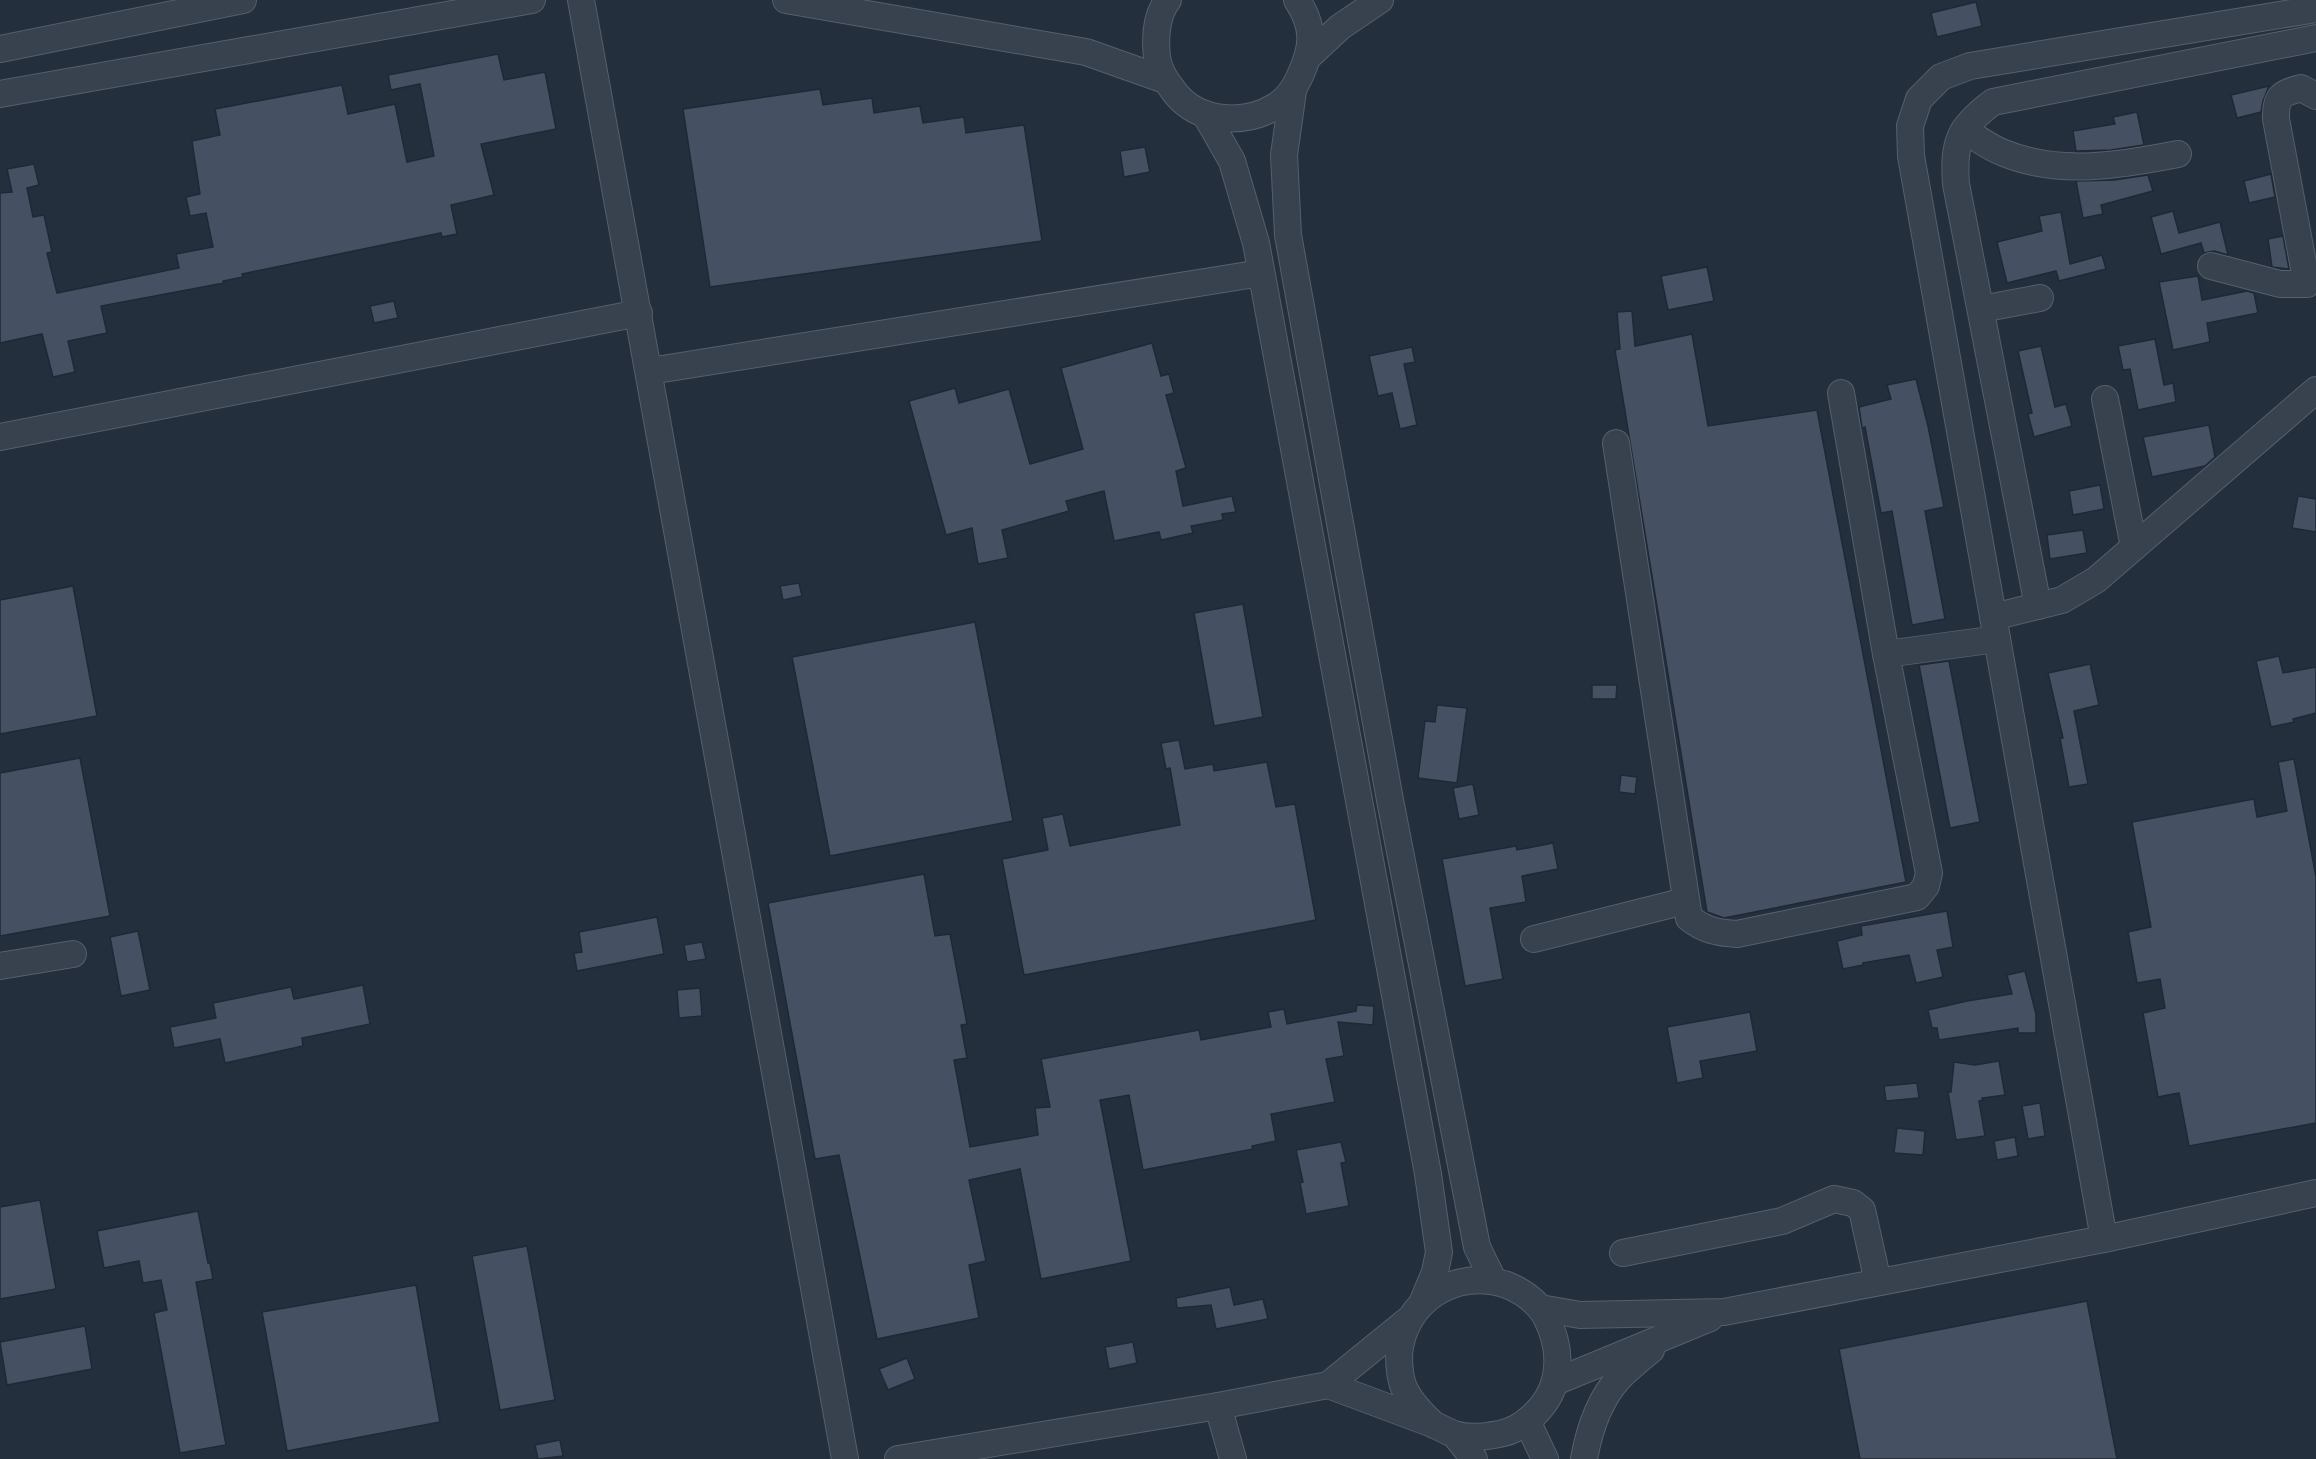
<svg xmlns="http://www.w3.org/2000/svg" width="2316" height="1459" font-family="'DejaVu Sans',sans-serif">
<rect width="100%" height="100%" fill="#242f3e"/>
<g fill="#455162" stroke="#1f2835" stroke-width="1.5">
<polygon points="1976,2 1982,26 1937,37 1931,13"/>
<polygon points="498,54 504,80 545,72 556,129 481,144 494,195 451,205 457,234 442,237 441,233 242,274 243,277 223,281 224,283 101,306 107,333 68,341 75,372 53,377 42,334 0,343 0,193 12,192 7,169 34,164 39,185 27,188 33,217 44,215 52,252 47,253 57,293 179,268 176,254 213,247 206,213 190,216 186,197 200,194 192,141 220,135 215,109 342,85 348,114 395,104 407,162 434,156 420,84 391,90 388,75"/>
<polygon points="2269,86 2263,101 2261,112 2237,118 2231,95"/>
<polygon points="820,89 823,105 872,98 874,113 920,106 923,123 964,117 966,133 1024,125 1042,241 710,287 683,109"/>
<polygon points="2137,112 2144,145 2111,150 2076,151 2073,131 2115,124 2113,117"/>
<polygon points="1145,147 1150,172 1124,177 1120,151"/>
<polygon points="2271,174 2275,197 2249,203 2244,181"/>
<polygon points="2148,175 2153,191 2101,205 2103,214 2083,218 2076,181 2114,180"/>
<polygon points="2173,211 2179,233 2220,222 2228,255 2214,251 2204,253 2201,243 2161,254 2151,217"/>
<polygon points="2061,212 2070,264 2102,255 2106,269 2059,281 2056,271 2007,283 1997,242 2042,231 2039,216"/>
<polygon points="2283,236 2289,269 2272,267 2268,239"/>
<polygon points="1707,267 1714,301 1668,310 1661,276"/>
<polygon points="2198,276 2202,300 2247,291 2254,293 2258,313 2207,323 2210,342 2173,350 2159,282"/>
<polygon points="394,301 398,318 374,323 370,306"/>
<polygon points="1632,311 1635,346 1692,334 1708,426 1817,410 1906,882 1724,918 1707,912 1615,350 1620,349 1617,312"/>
<polygon points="2155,339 2164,385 2173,383 2176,402 2138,410 2130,369 2123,370 2118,346"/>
<polygon points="1152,343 1161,376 1169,374 1174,393 1166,395 1186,468 1176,471 1183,506 1232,496 1236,512 1222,514 1223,520 1191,526 1193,533 1161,540 1159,532 1114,541 1104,491 1066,501 1069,511 1002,530 1008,558 978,564 972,528 946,535 909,401 955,388 959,403 1009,389 1030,464 1083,449 1061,368"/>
<polygon points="2041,346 2055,407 2066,404 2072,426 2034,437 2028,414 2032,413 2018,351"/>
<polygon points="1412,347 1415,362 1404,364 1417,425 1400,429 1392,393 1378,396 1369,356"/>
<polygon points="1916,379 1928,426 1944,507 1925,511 1945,619 1912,625 1892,511 1881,513 1865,427 1862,428 1859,407 1891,399 1887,385"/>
<polygon points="2209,425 2215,457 2205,466 2152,477 2143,437"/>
<polygon points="2100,485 2104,509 2073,515 2069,491"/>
<polygon points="2298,496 2316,499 2316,532 2292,528"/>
<polygon points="2083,530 2087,553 2050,559 2047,535"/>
<polygon points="799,583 802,596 783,600 780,586"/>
<polygon points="73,586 97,716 0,734 0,600"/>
<polygon points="1243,604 1263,717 1214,726 1194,613"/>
<polygon points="975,622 1013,821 830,856 792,657"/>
<polygon points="2279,656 2283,673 2316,667 2316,713 2293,719 2294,722 2271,727 2256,661"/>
<polygon points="1949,661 1980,822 1950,828 1919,665"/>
<polygon points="2090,664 2099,705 2074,711 2088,784 2069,787 2060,738 2063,738 2048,673"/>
<polygon points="1592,685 1617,685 1616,699 1592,699"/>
<polygon points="1437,705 1467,708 1457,783 1418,778 1425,721 1435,722"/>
<polygon points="1179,740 1185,769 1213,764 1214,771 1267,762 1276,807 1295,804 1316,920 1024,975 1002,859 1048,850 1042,818 1063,814 1070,846 1180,825 1170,768 1166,769 1161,743"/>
<polygon points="80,758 110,916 0,936 0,773"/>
<polygon points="2294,759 2316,877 2316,1123 2189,1146 2179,1093 2158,1097 2143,1013 2165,1008 2160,979 2137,983 2128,932 2151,927 2132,822 2254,799 2257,817 2287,811 2278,762"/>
<polygon points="1621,775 1637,777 1635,794 1619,792"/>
<polygon points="1473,784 1479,815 1459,819 1453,788"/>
<polygon points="1553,843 1558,869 1522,876 1526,902 1490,908 1503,979 1465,986 1442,859 1516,846 1517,850"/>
<polygon points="924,874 935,936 950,934 967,1024 961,1025 967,1058 954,1060 970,1147 1038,1135 1035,1108 1050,1107 1041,1059 1199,1030 1201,1040 1271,1027 1268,1012 1284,1009 1287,1024 1356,1011 1357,1005 1374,1006 1373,1025 1338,1022 1344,1056 1326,1059 1335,1102 1271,1114 1276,1141 1252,1146 1253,1149 1143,1170 1129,1095 1100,1100 1131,1261 1041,1279 1020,1169 969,1180 986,1261 969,1265 979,1318 877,1339 839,1155 815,1159 768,903"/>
<polygon points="1947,911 1953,947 1937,950 1943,977 1916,983 1909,955 1863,963 1863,965 1843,969 1837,941 1862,935 1861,926"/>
<polygon points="657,917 664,954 577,971 574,953 582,952 579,932"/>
<polygon points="138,931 150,990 121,996 110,937"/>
<polygon points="702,942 706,959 687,962 684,945"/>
<polygon points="2025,971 2036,1014 2036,1033 2018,1033 2018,1028 1939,1040 1937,1028 1932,1028 1928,1010 1967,1001 2012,994 2007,975"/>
<polygon points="363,985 370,1024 302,1038 303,1046 225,1063 220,1039 174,1048 170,1027 216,1018 213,1003 291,987 294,999"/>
<polygon points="700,988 702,1016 679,1018 677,990"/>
<polygon points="1750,1012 1757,1051 1700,1061 1703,1078 1677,1083 1667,1027"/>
<polygon points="1999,1061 2005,1095 1982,1098 1983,1100 1979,1101 1985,1136 1956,1140 1948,1092 1951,1092 1954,1062 1975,1065"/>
<polygon points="1917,1083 1919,1098 1886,1101 1884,1086"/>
<polygon points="2040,1103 2045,1136 2028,1139 2022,1106"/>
<polygon points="1897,1128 1925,1131 1923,1155 1894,1153"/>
<polygon points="2015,1137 2018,1156 1997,1160 1994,1141"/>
<polygon points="1341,1142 1346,1162 1341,1163 1349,1206 1306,1214 1300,1183 1303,1182 1296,1150"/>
<polygon points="40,1200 56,1289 0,1299 0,1207"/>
<polygon points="198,1211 208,1263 210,1263 213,1279 196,1282 226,1445 180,1453 154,1313 167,1310 161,1280 143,1283 139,1261 104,1268 97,1231"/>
<polygon points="527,1246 555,1400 500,1410 472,1256"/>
<polygon points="416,1285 440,1422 287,1451 262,1312"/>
<polygon points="1230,1287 1234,1305 1263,1299 1268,1319 1216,1329 1211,1305 1177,1308 1176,1298"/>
<polygon points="2087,1301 2117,1459 1860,1459 1839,1349"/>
<polygon points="85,1326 92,1369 7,1385 0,1342"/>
<polygon points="1133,1342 1137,1363 1109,1369 1105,1347"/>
<polygon points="907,1358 915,1379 888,1390 879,1369"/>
<polygon points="560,1440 563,1456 538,1459 535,1445"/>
</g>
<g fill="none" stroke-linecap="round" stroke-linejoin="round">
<defs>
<g id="minor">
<polyline points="581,0 845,1459"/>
<polyline points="786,0 1086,52 1165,80"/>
<path d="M1168,0C1156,15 1155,39 1157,57C1159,72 1167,82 1176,94C1200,123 1245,125 1276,106C1287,99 1294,89 1299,78C1313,48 1316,29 1297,0"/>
<polyline points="0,49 243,0"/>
<polyline points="1309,56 1340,27 1380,0"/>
<polyline points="1293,91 1284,155 1288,235 1390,800 1477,1247 1493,1280"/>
<polyline points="0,94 532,0"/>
<polyline points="1205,114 1232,161 1256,243 1428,1174 1439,1252 1435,1272 1423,1301"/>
<path d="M1964,130C1977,138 1990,148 2004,153C2060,176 2121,165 2178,154"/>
<path d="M2211,266L2280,284H2307L2276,119C2276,96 2280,94 2301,88L2316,96"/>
<polyline points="1981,309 2040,298"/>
<polyline points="650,371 1261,273"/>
<polyline points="2105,399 2134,547"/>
<polyline points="0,437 639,313"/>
<path d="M1616,443L1689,918C1704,930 1718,933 1737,934L1917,897L1926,886L1929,873L1886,654L1841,393"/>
<path d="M2038,606L1956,184C1953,142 1959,127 1993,102L2316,38"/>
<polyline points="1993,617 2062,600 2096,580 2316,390"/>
<polyline points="1886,654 1997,639"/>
<polyline points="1534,939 1685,901"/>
<polyline points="0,966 73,954"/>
<polyline points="2104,1239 1911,156 1910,126 1919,99 1941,77 1970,66 2316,9"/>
<polyline points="1623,1253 1782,1221 1834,1199 1853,1203 1862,1210 1878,1282"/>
<polyline points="1540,1308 1580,1315 1724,1312 2104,1239 2316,1193"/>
<polyline points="1555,1382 1710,1318"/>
<path d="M1328,1385C1362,1398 1396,1410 1430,1423C1438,1426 1446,1431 1454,1434C1469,1439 1484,1437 1499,1434C1524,1430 1549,1405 1555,1380C1561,1357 1556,1336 1545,1315C1536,1301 1522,1291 1507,1285C1456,1267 1403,1301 1399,1355C1399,1366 1400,1380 1405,1390C1412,1404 1422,1414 1434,1425"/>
<polyline points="1218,1406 1233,1459"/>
<polyline points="1527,1421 1545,1459"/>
<polyline points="1455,1435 1474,1459"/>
<polyline points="898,1459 1218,1406 1328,1385 1408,1320"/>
<path d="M1584,1459C1589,1431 1599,1400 1619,1378C1629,1368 1640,1359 1651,1350"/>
</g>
</defs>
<use href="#minor" stroke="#565f6c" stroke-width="28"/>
<use href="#minor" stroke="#38414e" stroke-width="26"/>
</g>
</svg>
